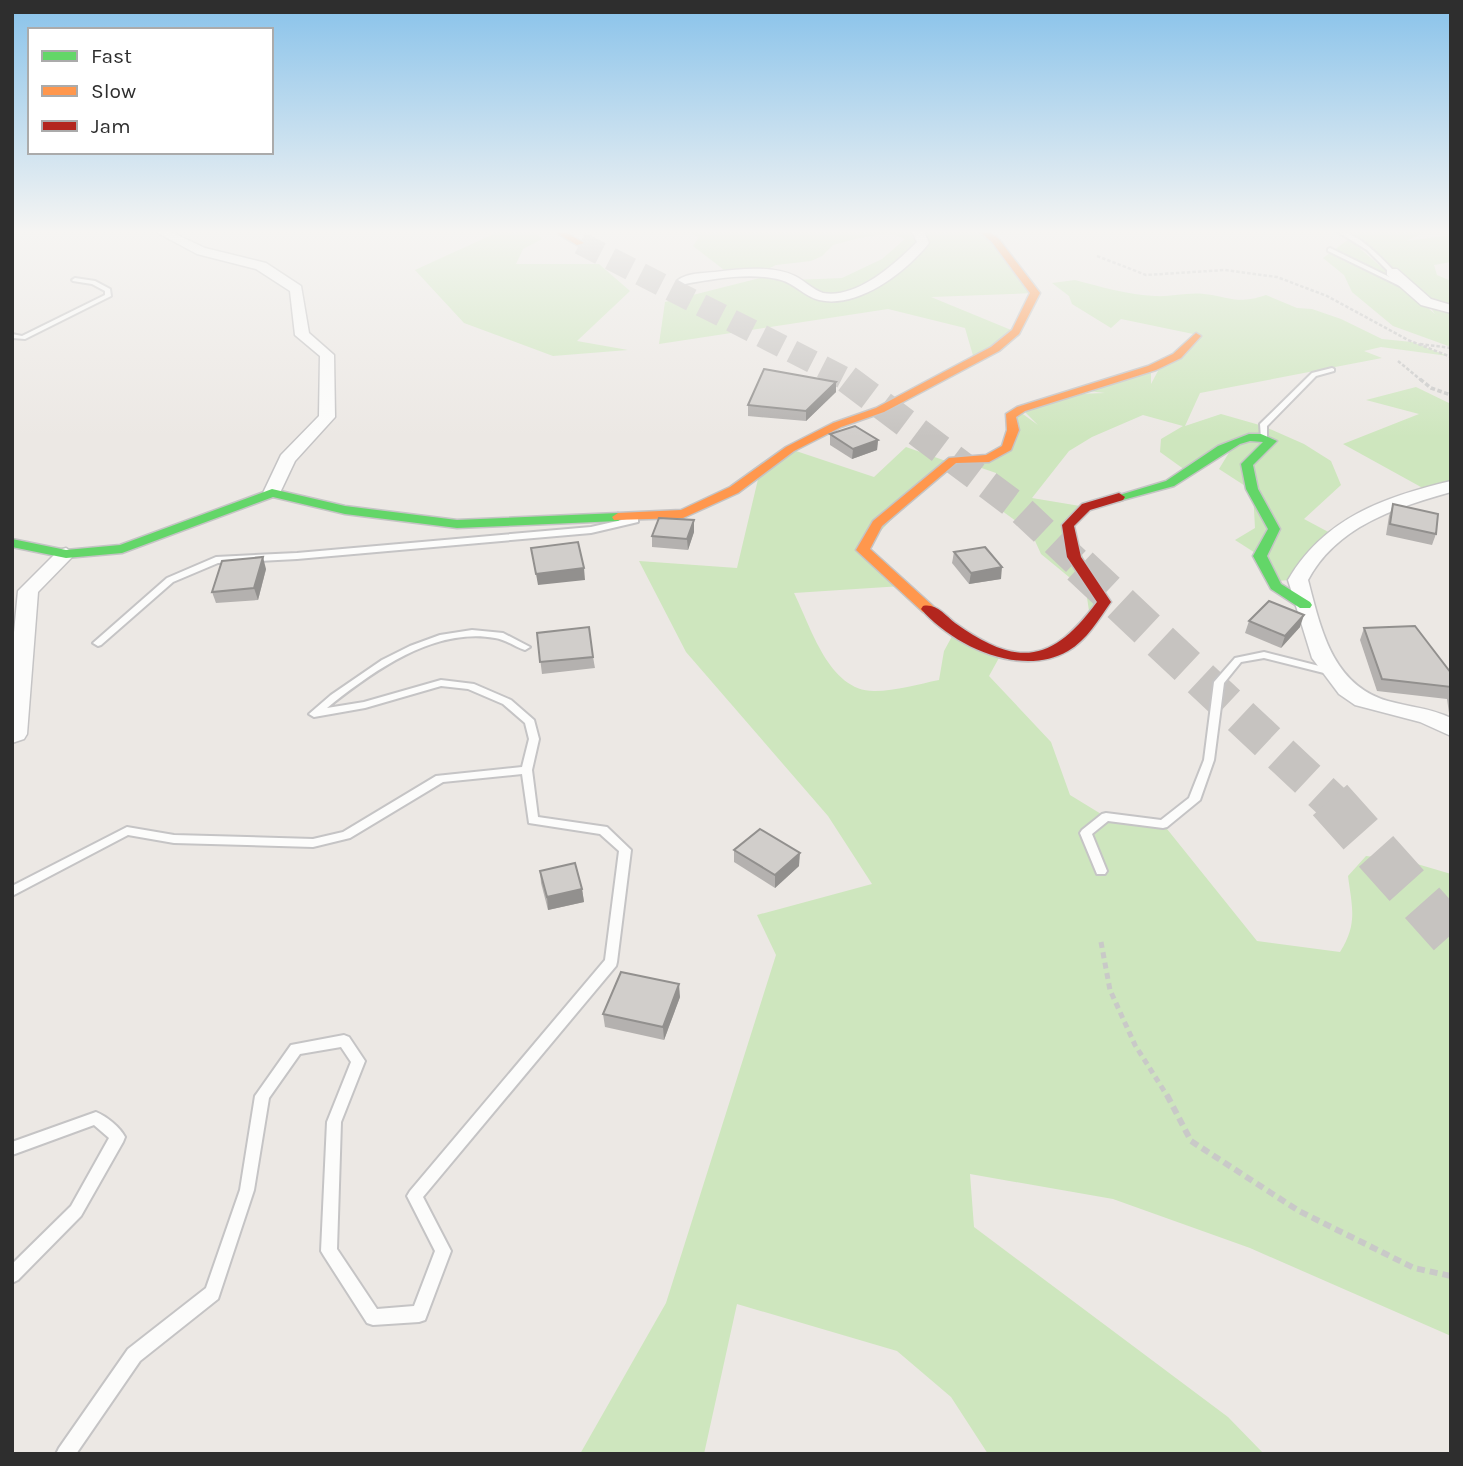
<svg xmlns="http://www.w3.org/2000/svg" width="1463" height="1466" font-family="Karla,sans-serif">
<rect width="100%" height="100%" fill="#ece8e4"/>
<g fill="#cee6be">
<polygon points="498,232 535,232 542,239 523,249 516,264 599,264 630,291 577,341 628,350 553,356 464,323 415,270"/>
<polygon points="686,232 984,232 995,240 1035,293 931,297 1016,332 974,359 965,328 888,309 659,344 665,302 772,275 795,280 842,278 882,259 905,239 890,233 859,238 833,245 822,256 811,261 776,265 760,273 728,273 693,246 699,237"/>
<polygon points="1344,232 1425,232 1406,241 1451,235 1451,262 1434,265 1437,275 1451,281 1451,308 1428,302"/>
<polygon points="1349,239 1435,314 1428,304 1451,310 1451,347 1393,326 1352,292 1344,275 1323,258"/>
<path d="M1075,280C1102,287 1128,295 1155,296C1171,297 1188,292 1204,294C1232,297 1236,305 1266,295L1297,308L1312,309L1341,319L1382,339L1412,342L1448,356L1381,347L1364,351L1382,358L1200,393L1185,426L1221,414L1263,426L1304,444L1331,461L1341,485L1304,519L1334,535L1297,579L1270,582L1260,556L1235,540L1255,528L1253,491L1219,469L1233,446L1185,470L1160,452L1161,439L1183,426L1143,415L1092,437L1069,451L1032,498L1086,507L1068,525L1104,602L1091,624L1086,591L1041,554L1031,532L998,508L996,473L967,463L1000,456L1020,412L1038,425L1023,410L1077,394L1105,393L1088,391L1151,371V384L1159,369L1198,335L1121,319L1111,328L1072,304L1069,296L1052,283Z"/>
<polygon points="1416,387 1451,404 1451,485 1430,492 1343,444 1419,414 1366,400"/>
<path d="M906,447L946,461L863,550L902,586L794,593C811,627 829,692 875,691C896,691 919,684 939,680L944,651L956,629L1000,656L989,676L1051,742L1070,795L1106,817L1163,824L1257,941L1340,952C1358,924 1352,907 1348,876L1366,856L1407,861L1451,874V1336L1250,1248L1113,1199L970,1174L974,1227L1228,1417L1264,1454H988L951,1397L897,1351L737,1304L704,1454H580L666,1303L776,955L757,915L872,884L828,816L686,652L639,561L737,568L759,475L790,449L874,477Z"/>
</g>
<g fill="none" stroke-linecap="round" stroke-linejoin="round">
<polyline stroke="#c6c3c0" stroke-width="23" stroke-dasharray="23 11" stroke-linecap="butt" points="580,243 850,381"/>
<polyline stroke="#c6c3c0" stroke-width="29" stroke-dasharray="29 15" stroke-linecap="butt" points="847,379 1020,509 1082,567"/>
<polyline stroke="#c6c3c0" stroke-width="37" stroke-dasharray="37 18" stroke-linecap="butt" points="1080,566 1332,802"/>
<polyline stroke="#c6c3c0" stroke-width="46" stroke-dasharray="46 23" stroke-linecap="butt" points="1330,800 1451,935"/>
<defs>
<g id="lane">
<path d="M1338,232C1357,231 1381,258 1394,271V273H1390L1367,250Z"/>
<polygon points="1330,248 1408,286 1409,287 1404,288 1328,251 1328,249"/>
<polygon points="75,278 95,281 110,289 111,296 25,339 12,338 12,334 22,336 105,295 105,291 92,284 73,281 72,280"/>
<polygon points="1332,368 1334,369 1334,371 1316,376 1267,426 1267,438 1261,438 1260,424 1312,373"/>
<polygon points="635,517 638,518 638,522 591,533 297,559 218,563 173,582 101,645 98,646 93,643 167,578 216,557 297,553 591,527"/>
<path d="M472,630L503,633L530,647L525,650C515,647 505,639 495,638C433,627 372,672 327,708L364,702L441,680L474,684L511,700L534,720L539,739L532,770L538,817L607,827L631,850L617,962L616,966L423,1197L451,1251L425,1320L419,1322L373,1325L367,1323L324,1256L321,1251L327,1122L351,1062L341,1047L300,1054L269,1098L254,1190L218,1299L140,1361L76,1454H56L59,1448L128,1349L206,1288L240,1190L255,1096L291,1045L344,1035L349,1037L365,1061L341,1122L337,1249L377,1309L414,1306L435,1251L407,1196L410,1191L605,960L619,851L600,834L529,823L522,774L443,782L350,838L313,847L174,843L128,835L12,896V886L127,827L174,835L313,839L343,832L436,776L522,767L529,739L525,723L503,704L468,689L441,686L365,708L314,717L309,714L331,695L382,660L410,646L440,635Z"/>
<polygon points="1264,652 1331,669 1333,671 1328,674 1264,658 1241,662 1224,683 1214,760 1200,800 1167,827 1163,828 1108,821 1092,834 1107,871 1105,874 1097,874 1080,833 1082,830 1102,814 1106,813 1161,820 1189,798 1204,760 1214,682 1235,658"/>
<path d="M96,1112C106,1116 120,1127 125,1137L123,1142L81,1216L18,1280L12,1283V1264L71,1206L109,1138L94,1125L12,1155V1142Z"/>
</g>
<g id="street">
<polygon points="156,232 171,232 205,248 266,263 301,286 309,333 334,355 335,417 295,461 278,497 266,497 263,493 281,455 319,416 320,356 295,335 290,291 256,269 197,254"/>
<path d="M912,232H924L929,243C906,272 858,309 819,300C804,296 795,284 781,280C751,272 715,279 685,284L678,280C687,273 703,273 715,272C740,269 772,265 795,276C805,281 813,290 823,293C857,299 895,264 917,242Z"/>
<polygon points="1387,269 1397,269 1431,299 1451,305 1451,313 1421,305 1387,275"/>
<path d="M1451,481V492C1395,508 1337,526 1308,580C1321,629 1332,685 1388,701C1409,707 1431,708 1451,718V736L1420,722L1355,705L1339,694L1312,658L1288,580C1324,518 1384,497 1451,481Z"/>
<polygon points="66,548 75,554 38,592 27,734 24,739 12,743 12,653 18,591 59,550"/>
</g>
<g id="fast">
<polygon points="1249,434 1261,434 1277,441 1253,465 1258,489 1280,529 1267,556 1281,584 1310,602 1312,605 1310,608 1300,608 1271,589 1253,556 1268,529 1246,489 1241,464 1263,442 1250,441 1240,444 1174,486 1119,501 1113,497 1166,481 1218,446"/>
<polygon points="272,489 345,506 457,520 618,513 624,517 618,521 457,528 345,514 273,497 122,553 66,558 12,547 12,539 66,550 120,545"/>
</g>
<g id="slow">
<polygon points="555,232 565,232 584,243 577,245"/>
<polygon points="980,232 989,232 998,238 1040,293 1019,334 999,351 884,412 841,427 794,451 738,493 683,518 614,520 612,517 618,513 681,510 730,487 786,447 833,423 876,408 991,347 1012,330 1030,293 992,242"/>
<polygon points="1196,333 1201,336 1181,358 1156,370 1025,411 1016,417 1019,430 1011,450 989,462 956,463 882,526 870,549 933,606 935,609 933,612 923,612 856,550 873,521 949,458 986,455 1002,446 1007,430 1006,414 1017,407 1148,366 1173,354"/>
</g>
<path id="jam" d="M1119,493L1125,497L1123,500L1090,510L1074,526L1081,557L1111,602C1099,619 1087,640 1068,651C1021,678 953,646 921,609L923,606C936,603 946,616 955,623C1018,668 1052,663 1097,602L1067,557L1062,525L1082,504Z"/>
</defs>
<use href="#lane" stroke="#c5c4c5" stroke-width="4"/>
<use href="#street" stroke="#c5c4c5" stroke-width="3"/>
<use href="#fast" stroke="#c5c4c5" stroke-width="3"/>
<use href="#slow" stroke="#c5c4c5" stroke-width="3"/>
<use href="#jam" stroke="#c5c4c5" stroke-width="3"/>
<g stroke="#c9c9c8" stroke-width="2.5" stroke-dasharray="3.5 2" stroke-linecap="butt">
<polyline points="1097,256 1146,275 1225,270 1277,277 1327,296 1408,340 1451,357"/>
<polyline points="1420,344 1451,348"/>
<polyline points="1398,361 1422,381"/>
</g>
<polyline stroke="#c9c9c8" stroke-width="3.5" stroke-dasharray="4.5 2.5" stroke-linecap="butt" points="1420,379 1431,388 1451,395"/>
<polyline stroke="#c9c9c8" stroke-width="5" stroke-dasharray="6 4.5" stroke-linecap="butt" points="1101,942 1110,990 1135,1045 1168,1097"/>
<polyline stroke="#c9c9c8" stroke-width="6" stroke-dasharray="8 5" stroke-linecap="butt" points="1167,1095 1191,1141 1299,1211 1414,1268 1451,1276"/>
<use href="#lane" fill="#fcfcfb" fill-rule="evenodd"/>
<use href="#street" fill="#fcfcfb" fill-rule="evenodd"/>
<use href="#fast" fill="#63d668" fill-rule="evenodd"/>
<use href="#slow" fill="#ff974d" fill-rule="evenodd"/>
<use href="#jam" fill="#b3261e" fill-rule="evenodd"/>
</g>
<g fill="#b4b1af">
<polygon points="836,382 836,392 806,421 748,416 748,405"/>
<polygon points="830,434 878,440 877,450 852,459 830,445"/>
<polygon points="1393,504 1436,534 1432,545 1386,535 1389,516"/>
<polygon points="694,520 694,532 688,550 652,547 652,536"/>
<polygon points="954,552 1001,579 969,584 952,563"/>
<polygon points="266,569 258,600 216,603 212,592"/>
<polygon points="1249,621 1300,627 1281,648 1245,633"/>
<polygon points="1364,628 1451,673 1451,713 1449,713 1447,699 1377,691 1360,640"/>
<polygon points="537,633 593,657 595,668 542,674"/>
<polygon points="734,850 799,866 775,888 734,862"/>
<polygon points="540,871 582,889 584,902 548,910 541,883"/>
<polygon points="680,997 664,1040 605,1027 603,1014"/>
</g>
<g fill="#92908e">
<polygon points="836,382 836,392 806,421 806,411"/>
<polygon points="878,440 877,450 852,459 853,449"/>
<polygon points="694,520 694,532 688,550 687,539"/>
<polygon points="263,557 266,569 258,600 254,588"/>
<polygon points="1002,567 1001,579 969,584 971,573"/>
<polygon points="584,568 585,580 538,585 536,574"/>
<polygon points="1304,615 1300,627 1281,648 1285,636"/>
<polygon points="800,853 799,866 775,888 775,875"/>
<polygon points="582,889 584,902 548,910 547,897"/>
<polygon points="679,984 680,997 664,1040 663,1027"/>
</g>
<g fill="#d1cecb" stroke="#92908e" stroke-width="2">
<polygon points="764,369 836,382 806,411 748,405"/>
<polygon points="855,426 878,440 853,449 830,434"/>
<polygon points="1393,504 1438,514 1436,534 1390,524"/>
<polygon points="659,518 694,520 687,539 652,536"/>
<polygon points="578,542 584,568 536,574 531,548"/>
<polygon points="985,547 1002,567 971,573 954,552"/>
<polygon points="263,557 254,588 212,592 222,561"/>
<polygon points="1269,601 1304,615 1285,636 1249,621"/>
<polygon points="1415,626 1451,673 1451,687 1382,679 1364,628"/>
<polygon points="589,627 593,657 540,662 537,633"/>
<polygon points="760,829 800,853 775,875 734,850"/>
<polygon points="575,863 582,889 547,897 540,871"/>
<polygon points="621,972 679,984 663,1027 603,1014"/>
</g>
<linearGradient id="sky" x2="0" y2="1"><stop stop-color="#88c2ea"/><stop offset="0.53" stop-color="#f6f5f3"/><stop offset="1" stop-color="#f6f5f3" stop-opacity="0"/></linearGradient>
<rect width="1463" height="437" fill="url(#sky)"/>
<rect width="1463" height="1466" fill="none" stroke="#2e2e2e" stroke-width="28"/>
<rect x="28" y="28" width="245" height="126" fill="#ffffff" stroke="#ababab" stroke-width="2"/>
<rect x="42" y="51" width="35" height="10" fill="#63d668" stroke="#ababab" stroke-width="2"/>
<text x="91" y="63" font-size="21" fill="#2e2e2e">Fast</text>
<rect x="42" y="86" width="35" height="10" fill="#ff974d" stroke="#ababab" stroke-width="2"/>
<text x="91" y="98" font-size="21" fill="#2e2e2e">Slow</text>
<rect x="42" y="121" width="35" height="10" fill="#b3261e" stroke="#ababab" stroke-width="2"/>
<text x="91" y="133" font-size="21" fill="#2e2e2e">Jam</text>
</svg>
